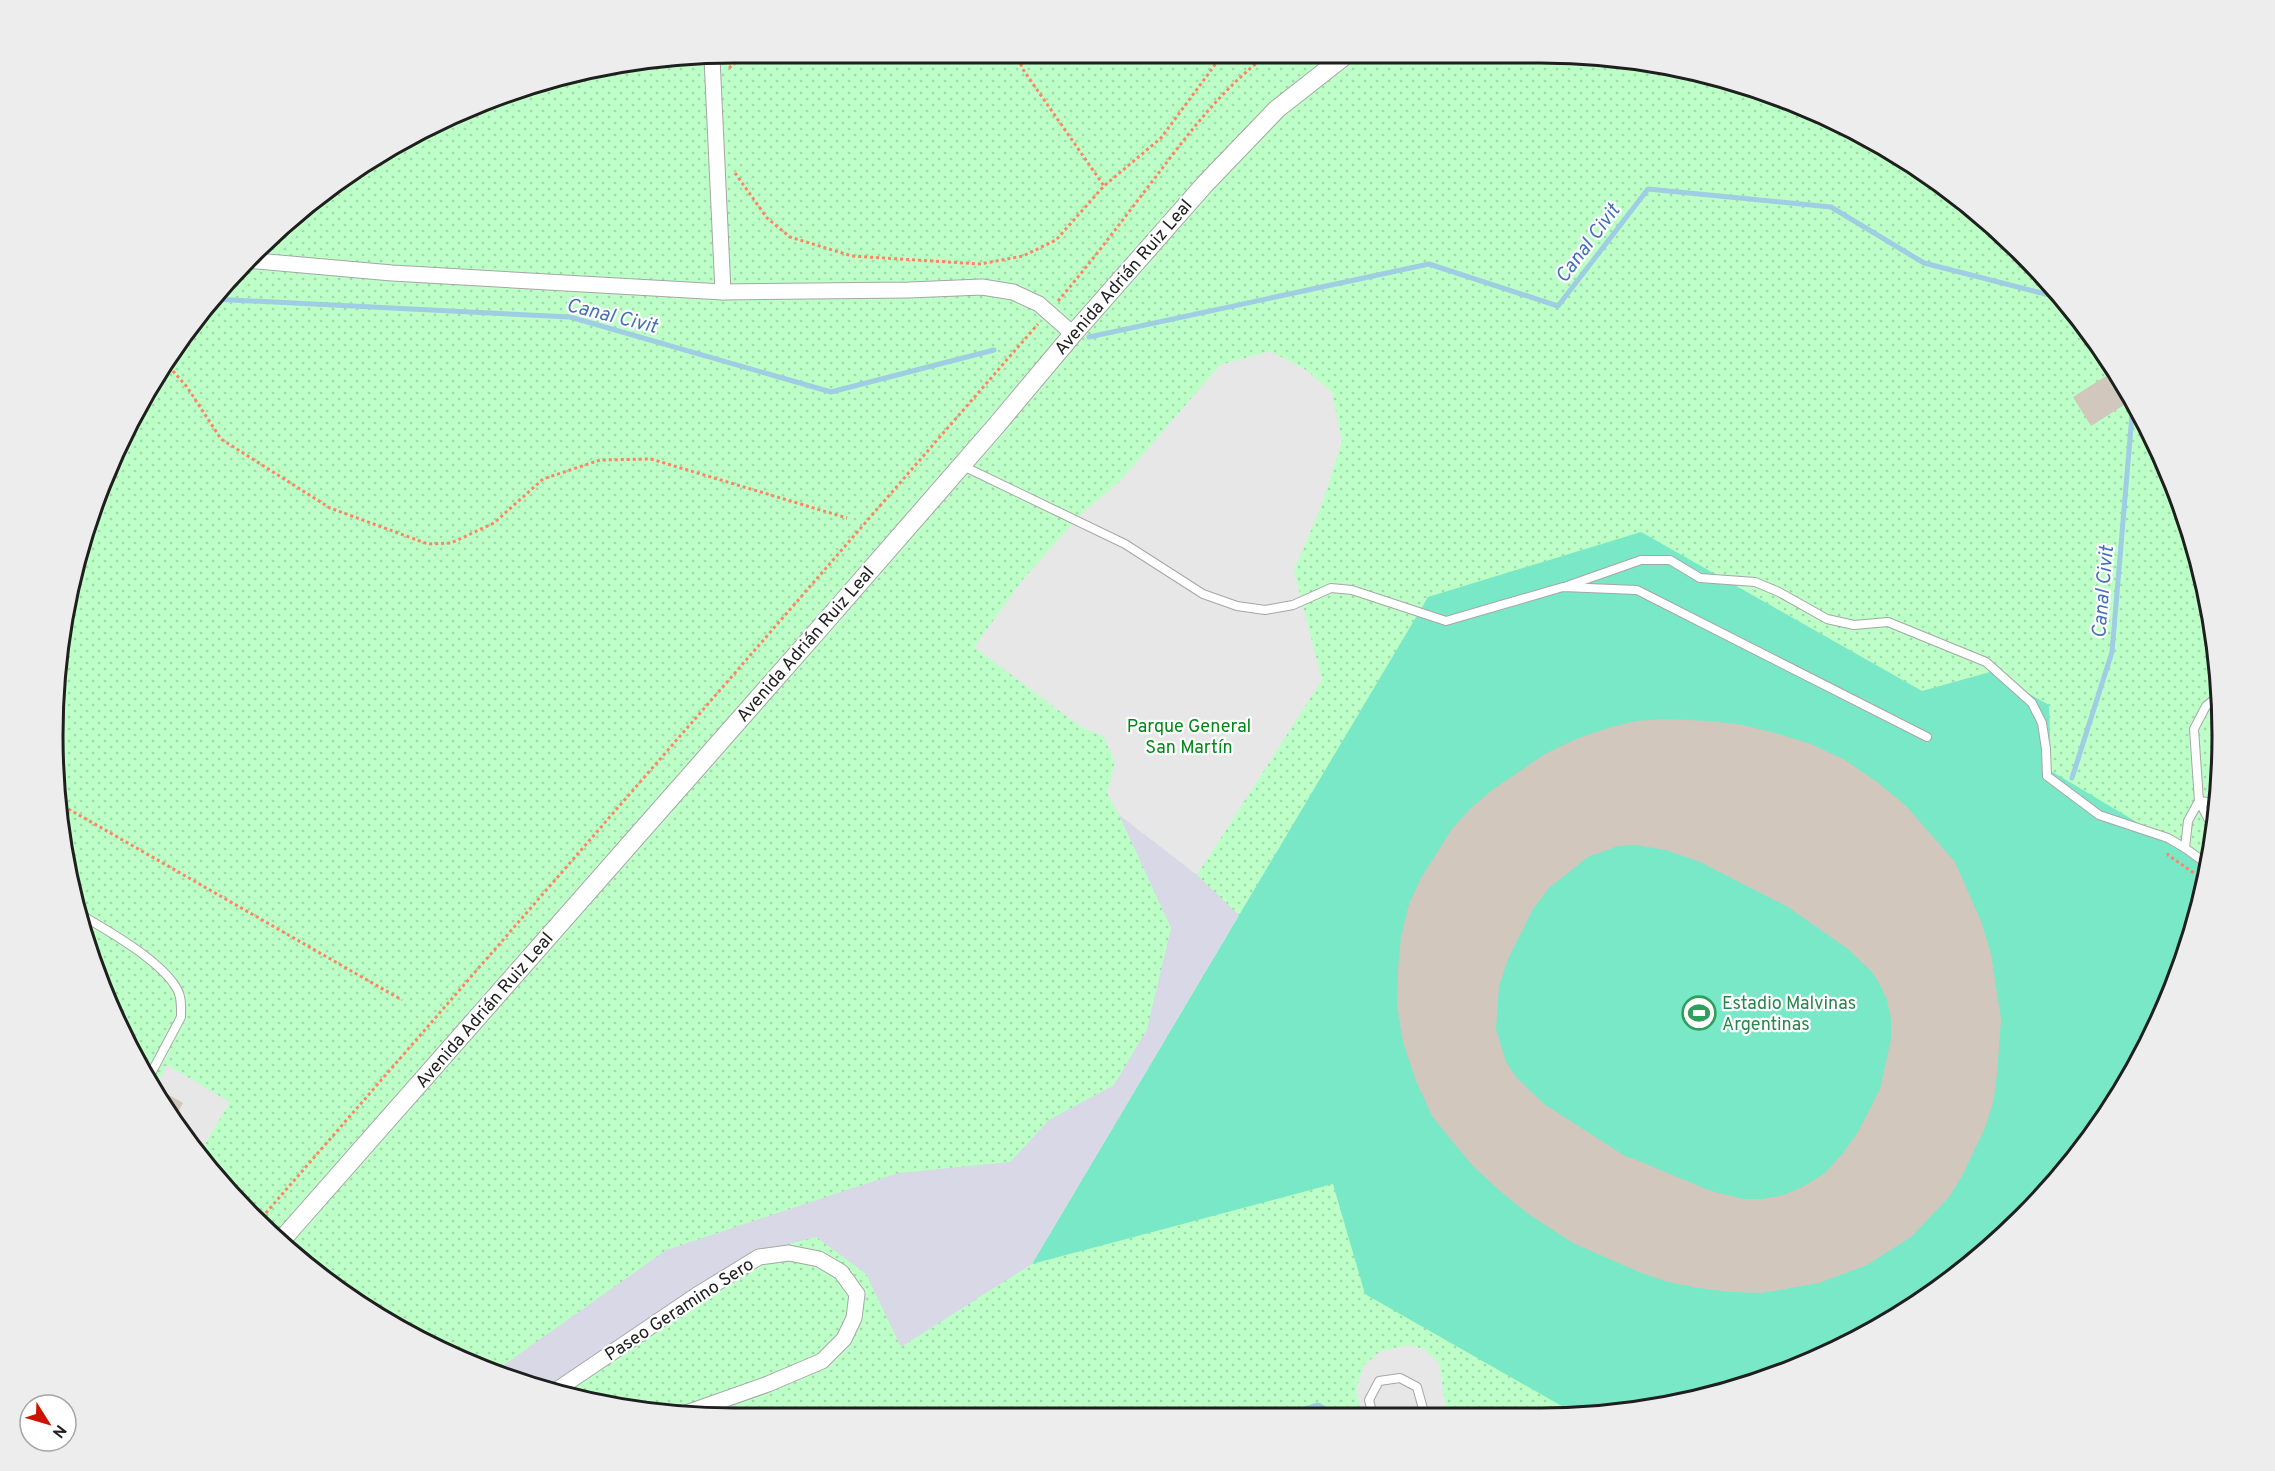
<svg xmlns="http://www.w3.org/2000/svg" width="2275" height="1471" font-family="Overpass,sans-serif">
<defs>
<pattern id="park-dots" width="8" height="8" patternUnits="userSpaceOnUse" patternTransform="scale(1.5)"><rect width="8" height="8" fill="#bcffc7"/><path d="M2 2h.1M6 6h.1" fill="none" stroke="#a1daaa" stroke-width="1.8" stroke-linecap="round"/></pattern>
</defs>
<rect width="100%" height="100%" fill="#f0ede4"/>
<polygon fill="url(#park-dots)" points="646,58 1629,58 1801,105 1919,167 1990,222 2081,319 2152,433 2199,558 2221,690 2217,824 2186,955 2131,1077 2053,1186 1956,1277 1842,1348 1716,1395 1584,1417 647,1413 474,1366 356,1304 285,1249 222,1186 144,1077 76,912 54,781 54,691 89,516 144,394 194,319 253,252 356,168 516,89"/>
<polygon fill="#79e8c7" points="1641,532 1922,691 1990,672 2049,705 2051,771 2207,864 2186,955 2131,1077 2053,1186 1956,1277 1842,1348 1716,1395 1581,1417 1365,1294 1333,1184 1032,1264 1428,597"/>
<g fill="#e7e7e7">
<polygon points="1270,351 1306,370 1332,392 1342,441 1321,507 1294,570 1322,680 1197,875 1119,815 1107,793 1115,763 1104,737 1081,727 974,647 1024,578 1081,514 1120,481 1220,365"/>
<polygon points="167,1065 230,1102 199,1154 153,1090"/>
<polygon points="1407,1345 1424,1349 1439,1363 1447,1414 1451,1416 1362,1416 1356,1390 1364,1365 1381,1351"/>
</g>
<polygon fill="#d9d8e6" points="1119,815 1197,875 1239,915 1032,1264 901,1347 866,1274 816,1237 769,1249 546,1386 494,1372 666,1250 898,1173 1010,1162 1049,1120 1114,1085 1147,1029 1171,928"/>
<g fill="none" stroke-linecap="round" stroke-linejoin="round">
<g stroke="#9fcde3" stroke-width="5">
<polyline points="212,299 570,317 831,392 994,350"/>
<polyline points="1089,337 1429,264 1558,306 1648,189 1831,207 1924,263 2061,298"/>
<polyline points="2072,778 2112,652 2133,403"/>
<polyline points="1283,1416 1318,1405 1337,1416"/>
</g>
</g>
<g fill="#d1c7bc" fill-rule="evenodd">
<polygon points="2106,376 2124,405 2091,426 2073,397"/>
<path d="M1666,719L1710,721L1743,725L1775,733L1811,744L1845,760L1877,782L1906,806L1955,862L1981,921L1991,954L2001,1019L1997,1075L1993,1103L1984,1130L1962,1176L1949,1197L1911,1237L1867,1265L1819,1283L1762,1293L1730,1292L1699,1288L1668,1282L1639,1272L1573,1243L1527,1213L1499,1190L1474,1167L1452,1141L1432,1116L1416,1081L1403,1042L1397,1006L1398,969L1401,937L1409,904L1421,878L1452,829L1471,808L1492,790L1545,754L1576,739L1605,729L1635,721ZM1635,845L1666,850L1700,862L1788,907L1848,949L1872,972L1880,985L1887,1000L1891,1019V1039L1880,1089L1858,1132L1843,1153L1825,1173L1806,1185L1784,1195L1762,1199H1743L1711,1191L1629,1157L1628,1158L1544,1104L1516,1077L1506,1062L1496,1029L1499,986L1508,959L1533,909L1549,888L1588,857L1618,846Z"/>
<polygon points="151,1085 183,1103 174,1119 150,1086"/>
</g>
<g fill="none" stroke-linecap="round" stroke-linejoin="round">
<defs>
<g id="service">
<polyline points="963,466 1125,544 1203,594 1237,606 1265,610 1293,605 1331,588 1352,590 1446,621 1563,587 1637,590 1927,737"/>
<polyline points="1567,586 1641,560 1670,560 1700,578 1755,582 1779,592 1827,619 1854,625 1888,622 1986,662 2032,703 2042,723 2046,749 2047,776 2099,815 2168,838 2185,848"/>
<polyline points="2216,828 2212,826 2199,801 2194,729 2206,706 2221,694"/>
<polyline points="2207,864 2185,848 2188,821 2199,801 2217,803"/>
<path d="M76,912C105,929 161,960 177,989C182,997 181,1007 181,1017L147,1081"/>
<polyline points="1373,1416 1369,1400 1379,1381 1400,1378 1417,1387 1425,1416"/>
</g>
<g id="minor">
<polyline points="712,58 723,292"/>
<polyline points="246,260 392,273 723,292 909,290 982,287 1013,292 1039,304 1073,334"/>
<polyline points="558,1389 697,1295 759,1257 789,1253 819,1259 841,1272 857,1294 854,1318 844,1339 822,1361 768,1384 686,1413"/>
</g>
<polyline id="tertiary" points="279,1243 813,636 995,427 1073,334 1205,184 1277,109 1342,58"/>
</defs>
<use href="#service" stroke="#a6a6a6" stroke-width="10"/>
<use href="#minor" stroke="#a6a6a6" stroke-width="17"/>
<use href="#tertiary" stroke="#a6a6a6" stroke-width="20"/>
<g stroke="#ff8366" stroke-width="3" stroke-dasharray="3 3" stroke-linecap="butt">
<polyline points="1019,58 1022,68 1104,186"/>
<polyline points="729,68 742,58"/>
<polyline points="735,173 767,218 790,237 852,256 980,264 1023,256 1056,240 1104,186 1161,138 1220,58"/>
<path d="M1058,301C1094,259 1127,214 1161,170C1191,130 1223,89 1263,58"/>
<polyline points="165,362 187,387 221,439 330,508 428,544 451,543 494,523 543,479 600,460 651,459 847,518"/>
<polyline points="58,803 402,1000"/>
<polyline points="2168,853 2168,855 2204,880"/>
<polyline points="258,1222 1038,324"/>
</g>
<use href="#service" stroke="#fff" stroke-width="8"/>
<use href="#minor" stroke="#fff" stroke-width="15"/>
<use href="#tertiary" stroke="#fff" stroke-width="18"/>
</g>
<defs>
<symbol id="stadium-ring" viewBox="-11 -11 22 22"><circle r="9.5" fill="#fff" stroke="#2e9e5b" stroke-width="1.5"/><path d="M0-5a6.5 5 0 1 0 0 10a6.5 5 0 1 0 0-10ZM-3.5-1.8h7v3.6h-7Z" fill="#2e9e5b"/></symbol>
</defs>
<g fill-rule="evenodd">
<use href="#stadium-ring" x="1680" y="994" width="38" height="38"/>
</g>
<g text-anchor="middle" stroke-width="4.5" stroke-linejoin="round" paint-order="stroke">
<g font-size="18" fill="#1f1f1f" stroke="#fff">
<text transform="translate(1123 277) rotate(-49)" y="6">Avenida Adrián Ruiz Leal</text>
<text transform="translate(805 644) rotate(-49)" y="6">Avenida Adrián Ruiz Leal</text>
<text transform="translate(484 1010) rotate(-49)" y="6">Avenida Adrián Ruiz Leal</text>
<text transform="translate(679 1309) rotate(-33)" y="6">Paseo Geramino Sero</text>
</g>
<g font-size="18" fill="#008918" stroke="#fff">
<text x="1189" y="732">Parque General<tspan x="1189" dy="21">San Martín</tspan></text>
</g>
<g font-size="18" fill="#27864d" stroke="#fff" text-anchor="start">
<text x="1722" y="1009">Estadio Malvinas<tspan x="1722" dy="21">Argentinas</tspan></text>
</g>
<g font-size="20" font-style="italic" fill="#4172b8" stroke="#fff">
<text transform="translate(1587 243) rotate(-53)" y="7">Canal Civit</text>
<text transform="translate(612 315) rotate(14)" y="7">Canal Civit</text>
<text transform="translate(2102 592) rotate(-85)" y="7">Canal Civit</text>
</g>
</g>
<path d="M0 0H2275V1471H0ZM735 63H1540A672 672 0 0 1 2212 735V736A672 672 0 0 1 1540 1408H735A672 672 0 0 1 63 736V735A672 672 0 0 1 735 63Z" fill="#ededed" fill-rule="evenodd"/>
<path fill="none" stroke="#1f1f1f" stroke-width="3" d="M735 63H1540A672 672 0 0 1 2212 735V736A672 672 0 0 1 1540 1408H735A672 672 0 0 1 63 736V735A672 672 0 0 1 735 63Z"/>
<g transform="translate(48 1423) rotate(127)"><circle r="28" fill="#ffffff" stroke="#a5a5a5" stroke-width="1.5"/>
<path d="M0-4.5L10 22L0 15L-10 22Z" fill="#cd1200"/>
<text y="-9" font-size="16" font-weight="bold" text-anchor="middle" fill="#1f1f1f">N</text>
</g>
</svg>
